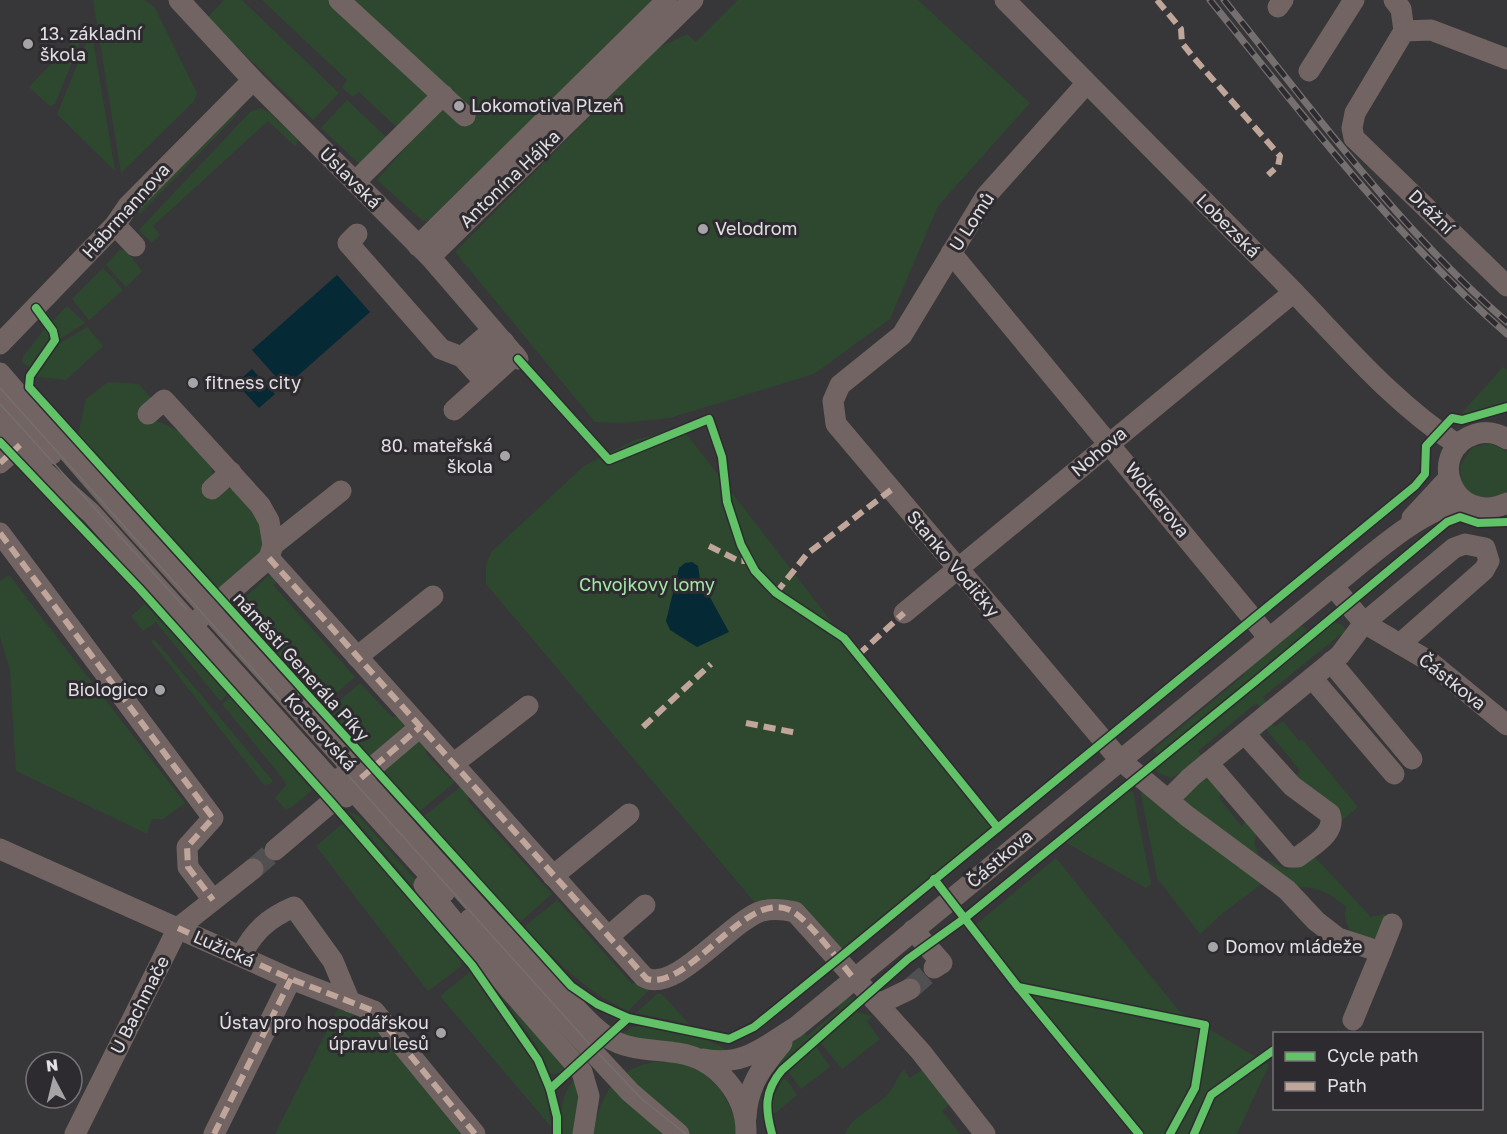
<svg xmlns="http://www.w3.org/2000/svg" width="1507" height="1134" font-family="'Golos Text',sans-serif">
<rect width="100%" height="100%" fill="#373638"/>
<g fill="#2e4830">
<polygon points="93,0 145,0 155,8 197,93 194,101 121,173"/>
<polygon points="224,0 242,0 339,93 313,120 207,18"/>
<polygon points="262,0 652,0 432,219 423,221 377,180 411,141 359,92 353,97 342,88 347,80"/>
<polygon points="738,0 918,0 1030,103 938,206 890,319 814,374 670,418 624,423 595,422 455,252 658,48 687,34 696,42"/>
<polygon points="77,37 81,40 55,104 50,106 29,87"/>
<polygon points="88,39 93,40 115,171 57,114"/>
<polygon points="347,100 386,137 362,166 321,128"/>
<polygon points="260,108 269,112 297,139 297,144 295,146 268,121 153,226 160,235 152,243 139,230 250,112"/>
<polygon points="237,109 236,116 140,214 135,209"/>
<polygon points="119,250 126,250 142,271 126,287 106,265"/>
<polygon points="103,268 123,290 89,320 72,299"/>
<polygon points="67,306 85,323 57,341 52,322"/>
<polygon points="46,327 53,339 32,370 22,362 23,357"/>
<polygon points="87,327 103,346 66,380 37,377 35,373 55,346"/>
<polygon points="1503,367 1507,370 1507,405 1463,418 1460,415"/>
<path d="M108,382L139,384L152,399L155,420C181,431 212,447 213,479L222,489H234L257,517L265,549L218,589L78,435L86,399Z"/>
<polygon points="682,428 858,656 998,828 838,959 795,912 762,911 486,584 486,565 491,552 584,466 634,440"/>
<polygon points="1489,443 1507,451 1507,492 1499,498 1475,497 1462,484 1460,466 1472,448"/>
<polygon points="276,574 280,578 273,585 355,677 323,705 236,606 267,577"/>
<polygon points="9,575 185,803 163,819 152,819 147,834 16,771 10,671 0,636 0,581"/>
<polygon points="145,604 228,694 220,701 156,622 143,631 131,616"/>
<polygon points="1332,621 1342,625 1350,636 1347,640 1341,634 1263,697 1269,706 1263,711 1256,703 1198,751 1204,759 1171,778 1157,772 1155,767"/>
<polygon points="1302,625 1308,632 1158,756 1153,750 1244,675 1242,671"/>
<polygon points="154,639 273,781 270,784 264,785 151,641"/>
<polygon points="360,683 392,717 405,717 406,728 371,759 328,711"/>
<polygon points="231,697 312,790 291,808 285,809 275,798 286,785 284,780 222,704"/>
<polygon points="1283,721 1299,741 1302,739 1358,807 1339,823 1294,781 1300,770 1265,728 1260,739 1259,734 1269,722 1275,727"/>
<polygon points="414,741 428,741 426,754 450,779 457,775 460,778 419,812 381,770"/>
<path d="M1206,777L1224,786L1219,798L1242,827L1248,816L1257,833L1254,843L1262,862L1268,860L1287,870L1311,853L1371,917L1384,914L1391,917C1387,923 1382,934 1376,937C1358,948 1340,924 1346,907C1329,892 1314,885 1292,888L1185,803L1184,796Z"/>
<polygon points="465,783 468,787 468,801 552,894 519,923 423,817"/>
<polygon points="1140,789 1267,880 1224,912 1200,934 1157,878"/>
<polygon points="1127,790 1133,792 1151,884 1146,888 1065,842"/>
<polygon points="348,811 359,816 420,885 512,999 506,1004 462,944"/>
<polygon points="341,825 346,825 462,960 461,966 430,990 427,990 316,846"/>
<polygon points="1056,858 1179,1011 1269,1065 1237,1134 1139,1134 973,927"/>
<path d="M557,900L632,984L642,981L652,987L628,1011C582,989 559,963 524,927Z"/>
<polygon points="470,972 538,1069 545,1089 552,1128 440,996"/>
<polygon points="657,994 662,994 689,1024 636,1013"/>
<polygon points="854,997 859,998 857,1001 772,1073 765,1071 803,1032 807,1036 839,1009 836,1005 844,999"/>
<polygon points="517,1004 570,1063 559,1073 550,1074 536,1045 510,1009"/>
<polygon points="338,1009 371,1021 369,1025 388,1042 468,1134 275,1134"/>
<polygon points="857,1012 872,1016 867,1022 880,1039 842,1069 820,1042"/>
<path d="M643,1026C673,1032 711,1034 733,1056L619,1036L632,1027Z"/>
<polygon points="815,1045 830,1067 801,1089 787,1070"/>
<path d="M668,1061C709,1066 732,1095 737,1134H593C601,1090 620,1062 668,1061Z"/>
<path d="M923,1069L952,1102L942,1111L960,1134H845C853,1115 874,1109 888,1094C894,1087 897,1077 904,1070L910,1078Z"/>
<path d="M577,1075L580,1083L575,1134H563C560,1106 560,1098 577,1075Z"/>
<polygon points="783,1079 786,1079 797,1095 773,1115 773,1098"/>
</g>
<g fill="#052a35">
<polygon points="337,275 370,312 285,387 252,350"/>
<polygon points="252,369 275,394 259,408 236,383"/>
<polygon points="692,562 698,566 700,579 729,632 697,647 670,630 666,621 679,568 685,563"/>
</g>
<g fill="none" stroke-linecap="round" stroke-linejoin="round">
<g stroke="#504f52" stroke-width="21" stroke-dasharray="21 10" stroke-linecap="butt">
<polyline points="253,869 275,850"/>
<polyline points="910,989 934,968"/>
</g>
<g stroke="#726463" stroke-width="21">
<polyline points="179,0 253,80 430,257 518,359"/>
<polyline points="339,0 465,116"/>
<path d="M1005,0C1097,94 1190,187 1283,281C1339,338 1390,401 1458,445"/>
<polyline points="1394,0 1401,9 1404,31"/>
<polyline points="1278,7 1283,0"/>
<polyline points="1507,59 1431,30 1404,31 1355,113 1352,128 1354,138 1507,286"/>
<polyline points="1309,71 1354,0"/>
<polyline points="1086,84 986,196 902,335 840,385 833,401 836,424 1120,760 1187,816 1287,890 1316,921 1338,938 1381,952 1353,1020"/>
<polyline points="355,182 443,95"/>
<polyline points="115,225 135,246"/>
<polyline points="357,234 348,243 441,349 462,357 485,382"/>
<polyline points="418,246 667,0"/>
<polyline points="951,253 1269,638"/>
<polyline points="430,257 693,0"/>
<polyline points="0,344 115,225 128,206 253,80"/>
<polyline points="462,357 493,330"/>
<polyline points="474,370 504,342"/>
<path d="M0,373L109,499L492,923C506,935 521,947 534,960C558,985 579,1017 607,1037C628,1051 654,1049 678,1053C717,1059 747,1095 746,1134"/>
<polyline points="0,397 52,454"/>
<polyline points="454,410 515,355"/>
<polyline points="148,414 164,400 260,505 269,521 273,545"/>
<polyline points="0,423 41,469 91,513 346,797"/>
<path d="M1507,439C1498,433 1486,431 1476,434C1424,450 1452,528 1507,503"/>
<polyline points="0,463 20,445"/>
<polyline points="212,489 231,472"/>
<polyline points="1412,518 1449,478"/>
<polyline points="0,533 213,818 187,847 188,867 213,900"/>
<path d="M269,558L644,977C675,995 731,920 762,911C774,908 783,909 795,912L921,1052L985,1134"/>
<polyline points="1333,586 1364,623 1429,661 1507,725"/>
<polyline points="904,613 1294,292"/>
<polyline points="200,618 269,558 273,545 341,491"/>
<polyline points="357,657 433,596"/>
<polyline points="1331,662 1412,759"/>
<polyline points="1312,678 1394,774"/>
<path d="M1208,763L1289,857H1298C1311,846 1337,834 1330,814L1292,786L1245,734"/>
<polyline points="453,764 528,706"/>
<polyline points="341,777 445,892"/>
<polyline points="1168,800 1191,777 1340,655 1364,623 1454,548 1465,544 1485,548 1489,561 1484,570 1400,644"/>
<polyline points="0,849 291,979 374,1011 475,1134"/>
<polyline points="275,850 420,727"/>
<polyline points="553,876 629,814"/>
<polyline points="424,885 511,991 582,1072 589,1096 583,1134"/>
<polyline points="470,919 630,1092 679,1134"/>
<polyline points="913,930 942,963 934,968"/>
<polyline points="608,937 645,905"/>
<polyline points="1381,952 1392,924"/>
<path d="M241,956C254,931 268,918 294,907L333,961L350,1002"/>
<polyline points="879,1004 910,989"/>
<path d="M703,1059C744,1067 763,1047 796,1027L1333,586C1370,557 1418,510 1464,502"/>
<path d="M746,1118C747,1086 762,1067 782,1043"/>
<polyline points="75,1134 178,928 253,869"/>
<polyline points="214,1134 291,979"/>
</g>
<g stroke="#766f6f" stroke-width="1.5">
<polyline points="0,388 594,1049 643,1100 686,1134"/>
<polyline points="0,404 186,609"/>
</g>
<defs>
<g id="rail">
<path d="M1210,0C1304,116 1394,236 1507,334"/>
<path d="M1224,0C1313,110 1399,229 1507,322"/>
</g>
</defs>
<use href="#rail" stroke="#766f6f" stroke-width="7"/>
<use href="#rail" stroke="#2d2b2f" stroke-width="4.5" stroke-dasharray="14" stroke-linecap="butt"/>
<g stroke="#c0a59a" stroke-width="6" stroke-dasharray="12 6" stroke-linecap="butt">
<polyline points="1157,0 1181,29 1182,43 1194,58 1280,156 1278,166 1268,175"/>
<polyline points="0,463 20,445"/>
<polyline points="0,533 213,818 187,847 188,867 213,900"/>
<polyline points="709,546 739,561 750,561"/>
<path d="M269,558L647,979C691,991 750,881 795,913C811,924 841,963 854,979"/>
<polyline points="776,593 807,554 891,490"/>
<polyline points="858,655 904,613"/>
<polyline points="746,723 797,733"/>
<polyline points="643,727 711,664"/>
<polyline points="361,778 420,727"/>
<polyline points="178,928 291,979 374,1011 475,1134"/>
<polyline points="214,1134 291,979"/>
</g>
<defs>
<g id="cycleway">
<polyline points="36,308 53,331 55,340 30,376 29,387 571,986 597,1004 628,1018 729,1039 754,1027 838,959 1415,486 1425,474 1426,446 1452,418 1462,420 1507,407"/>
<polyline points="518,359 609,460 709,419 722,457 727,502 741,545 755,571 776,593 844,638 998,828"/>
<polyline points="0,442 139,588 332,803 472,965 538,1060 550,1089 557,1117 557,1134"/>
<polyline points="934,879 1018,987"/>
<polyline points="550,1089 628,1018"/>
<path d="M772,1134C765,1109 764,1091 782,1070L908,959L965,918L1257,680L1447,522L1460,517L1478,523L1507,522"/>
<polyline points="1139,1134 1018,987 1205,1025 1195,1088 1170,1134"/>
<polyline points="1194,1134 1211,1095 1274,1050"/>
</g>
</defs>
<use href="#cycleway" stroke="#2d2b2f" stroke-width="11"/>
<use href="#cycleway" stroke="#61c268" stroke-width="8"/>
</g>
<g fill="#a6a4a6" stroke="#2d2b2f" stroke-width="2">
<circle cx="28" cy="44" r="6"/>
<circle cx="459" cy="106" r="6"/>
<circle cx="703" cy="229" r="6"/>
<circle cx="193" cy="383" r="6"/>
<circle cx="505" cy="456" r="6"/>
<circle cx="160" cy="690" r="6"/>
<circle cx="1213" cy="947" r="6"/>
<circle cx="441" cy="1033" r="6"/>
</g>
<g text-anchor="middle" stroke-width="6" stroke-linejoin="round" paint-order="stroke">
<g font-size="18" fill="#e1dfe2" stroke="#2d2b2f" text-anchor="start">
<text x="40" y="40">13. základní<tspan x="40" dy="21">škola</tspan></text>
<text x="471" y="112">Lokomotiva Plzeň</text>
<text x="715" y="235">Velodrom</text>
<text x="205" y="389">fitness city</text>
<text x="493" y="452" text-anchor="end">80. mateřská<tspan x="493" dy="21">škola</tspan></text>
<text x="148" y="696" text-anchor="end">Biologico</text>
<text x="1225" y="953">Domov mládeže</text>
<text x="429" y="1029" text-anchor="end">Ústav pro hospodářskou<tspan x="429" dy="21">úpravu lesů</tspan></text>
</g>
<g font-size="18" fill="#e1dfe2" stroke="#2d2b2f">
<text transform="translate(350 178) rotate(45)" y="6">Úslavská</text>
<text transform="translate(510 179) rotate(-44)" y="6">Antonína Hájka</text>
<text transform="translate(126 211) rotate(-48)" y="6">Habrmannova</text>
<text transform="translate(1431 212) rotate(44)" y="6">Drážní</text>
<text transform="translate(972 222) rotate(-57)" y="6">U Lomů</text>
<text transform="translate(1228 226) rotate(45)" y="6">Lobezská</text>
<text transform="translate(1099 452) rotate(-40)" y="6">Nohova</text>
<text transform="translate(1157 500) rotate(51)" y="6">Wolkerova</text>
<text transform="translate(953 564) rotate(50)" y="6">Stanko Vodičky</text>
<text transform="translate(301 667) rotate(48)" y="6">náměstí Generála Píky</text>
<text transform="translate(1452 682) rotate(38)" y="6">Částkova</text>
<text transform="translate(320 732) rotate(48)" y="6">Koterovská</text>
<text transform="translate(1000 859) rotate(-40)" y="6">Částkova</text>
<text transform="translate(224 949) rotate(24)" y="6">Lužická</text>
<text transform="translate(140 1005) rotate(-63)" y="6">U Bachmače</text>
</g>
<g font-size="18" fill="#a4e8a7" stroke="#2d2b2f">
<text x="647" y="591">Chvojkovy lomy</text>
</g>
</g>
<rect x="1273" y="1032" width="210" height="78" fill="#2d2b2f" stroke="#757377" stroke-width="1.5"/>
<rect x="1285" y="1052" width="30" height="9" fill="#61c268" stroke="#757377" stroke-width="1.5"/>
<text x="1327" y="1062" font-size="18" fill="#e1dfe2">Cycle path</text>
<rect x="1285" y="1082" width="30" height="9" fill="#c0a59a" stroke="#757377" stroke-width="1.5"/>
<text x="1327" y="1092" font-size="18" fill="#e1dfe2">Path</text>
<g transform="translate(54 1080) rotate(353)"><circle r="28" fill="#2d2b2f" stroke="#757377" stroke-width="1.5"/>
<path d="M0-4.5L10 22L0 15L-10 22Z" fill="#a6a4a6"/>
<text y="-9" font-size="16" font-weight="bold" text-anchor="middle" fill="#e1dfe2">N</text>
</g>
</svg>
